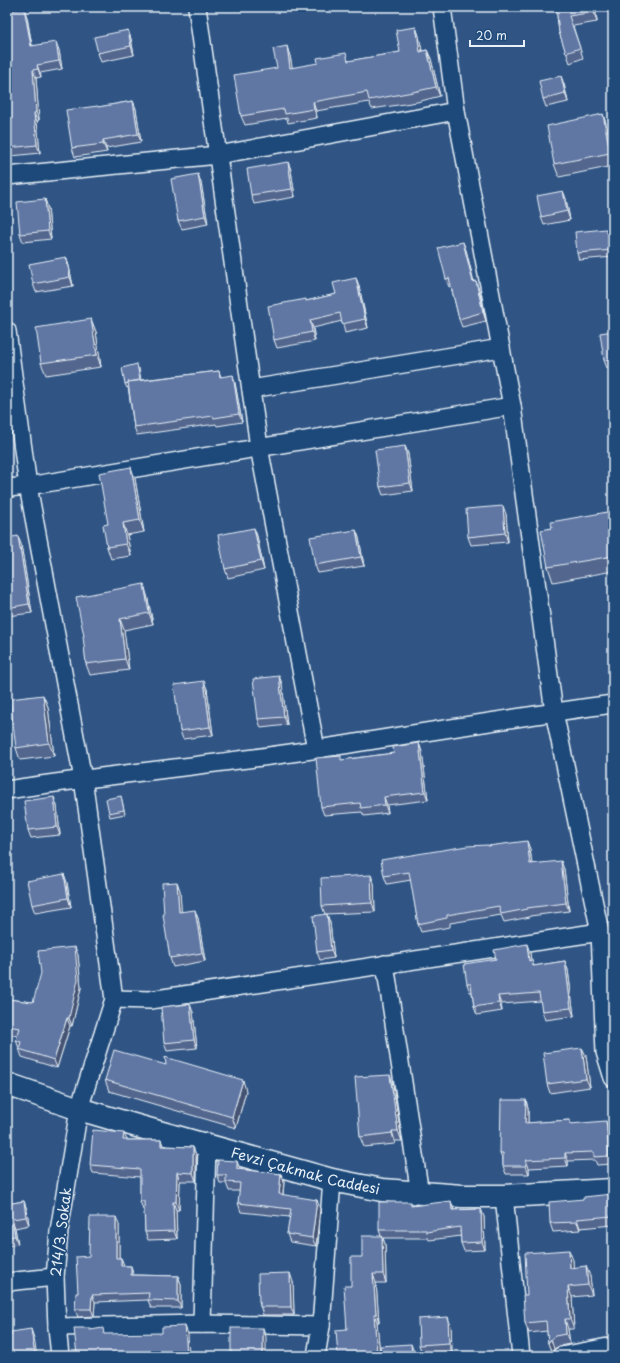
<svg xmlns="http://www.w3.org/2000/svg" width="620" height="1363" font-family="'Playpen Sans',sans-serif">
<rect width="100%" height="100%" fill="#305585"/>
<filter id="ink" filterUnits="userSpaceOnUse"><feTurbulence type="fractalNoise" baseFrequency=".025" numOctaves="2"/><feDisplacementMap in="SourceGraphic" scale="8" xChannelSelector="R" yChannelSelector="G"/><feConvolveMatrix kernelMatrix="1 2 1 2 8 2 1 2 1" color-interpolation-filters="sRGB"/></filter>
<g filter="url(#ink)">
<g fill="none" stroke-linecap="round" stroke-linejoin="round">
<defs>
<g id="street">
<polyline points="197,7 259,447 316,749"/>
<polyline points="442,7 456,111 512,406 554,712 600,932 605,1052 613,1078"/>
<polyline points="7,176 218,155 456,111"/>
<polyline points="7,331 28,486 83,779 114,999 79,1109 59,1231 55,1277 57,1327 60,1356"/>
<polyline points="251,389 501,348"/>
<polyline points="7,488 28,486 512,406"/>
<path d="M7,790C110,774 215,765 318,749C416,734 514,717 613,704"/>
<polyline points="385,964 420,1194"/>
<polyline points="114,999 150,1000 600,932"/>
<polyline points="504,1196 521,1356"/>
<polyline points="7,1282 55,1277"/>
<polyline points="202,1324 207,1145"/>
<polyline points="57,1327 202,1324 321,1326"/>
<polyline points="316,1356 321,1326 332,1180"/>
<polyline points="561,1356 613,1346"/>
</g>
<g id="secondary">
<path id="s1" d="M7,1084L79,1109L137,1126L332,1180L382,1190L462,1196H504L613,1190"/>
</g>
</defs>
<use href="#street" stroke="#e8f1f8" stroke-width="20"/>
<use href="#secondary" stroke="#e8f1f8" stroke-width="25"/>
<use href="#street" stroke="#1f4a7a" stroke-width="17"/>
<use href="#secondary" stroke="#1f4a7a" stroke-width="22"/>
</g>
<g fill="#53668d" stroke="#e8f1f8">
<polygon points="556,7 595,7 597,22 573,26 583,58 570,63 559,32"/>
<polygon points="27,17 32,45 59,50 62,69 40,73 41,77 36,78 39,120 37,121 40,153 11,156 8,148"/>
<polygon points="416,27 419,36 422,51 427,50 431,59 440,96 417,102 372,109 369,102 316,111 317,118 288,123 287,118 245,125 241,116 277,68 290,56 292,68 349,61 400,52"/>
<polygon points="128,30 131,39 134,55 101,62 98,53"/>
<polygon points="564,84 568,102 546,107 543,99"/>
<polygon points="133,101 136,109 141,142 106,148 107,152 75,157 72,148 99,107"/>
<polygon points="603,114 607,127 613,156 613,166 559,177 554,164"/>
<polygon points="288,162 291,170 295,197 254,204 251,195"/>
<polygon points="198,174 201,183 208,224 182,229 178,221"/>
<polygon points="563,191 566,199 570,220 544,225 541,217"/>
<polygon points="48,208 51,239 23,242 20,234"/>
<polygon points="606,229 608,232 613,232 613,257 579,260 577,253"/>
<polygon points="466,250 474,282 479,290 486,321 462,327 459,319 451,286 449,287 446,279"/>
<polygon points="66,257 69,266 73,286 36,292 33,284"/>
<polygon points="356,278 359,286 368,328 345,333 342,321 313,328 315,341 277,348 274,340 306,301 336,294"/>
<polygon points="91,319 96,332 101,367 46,375 41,363"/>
<polygon points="613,331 613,368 607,368 604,360"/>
<polygon points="139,368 141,380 219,371 221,377 235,383 242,422 217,426 216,424 137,435 134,427 128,387 127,388 125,384"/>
<polygon points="405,446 408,454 413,491 383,495 380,487"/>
<polygon points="135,479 144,532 127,535 131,556 111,559 107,547 108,524"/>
<polygon points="613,511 613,571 553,582 548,567 552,528"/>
<polygon points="506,514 508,542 471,545 468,537"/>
<polygon points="254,528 257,536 264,570 228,578 225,569"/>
<polygon points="356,530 359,538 364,566 318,573 315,565"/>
<polygon points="7,538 21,544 32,613 7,616"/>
<polygon points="147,595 153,624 124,630 129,670 90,675 86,664 84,636"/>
<polygon points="279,676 282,684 287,725 261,728 258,719"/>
<polygon points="207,689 213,735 183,739 180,731"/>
<polygon points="43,695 48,707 54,756 20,760 16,748"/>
<polygon points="419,743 422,752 428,800 387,805 388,813 364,816 362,812 324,815 321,807 342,760 394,753"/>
<polygon points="121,796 125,814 110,817 109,813"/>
<polygon points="54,797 57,806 60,835 31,838 28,830"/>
<polygon points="489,846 530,849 532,864 564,869 569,911 530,916 530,917 504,922 501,915 450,923 450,927 421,932 418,924 411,880 387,884 384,876"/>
<polygon points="64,874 67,883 71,907 35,913 32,905"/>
<polygon points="177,882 180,891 181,912 198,918 205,961 173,967 170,958"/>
<polygon points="374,883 375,912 325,914 322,906"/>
<polygon points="327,914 330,923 334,958 320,960 317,952"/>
<polygon points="530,953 531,960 534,966 565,961 568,970 574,1016 545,1020 542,1011 541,1001 501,1004 502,1011 477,1015 474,1007 472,992 470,992 467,984 496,959"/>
<polygon points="78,955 81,988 72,1026 70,1026 57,1068 22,1057 16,1040 18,1036 7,1034 7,999 33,1002"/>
<polygon points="193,1012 197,1048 167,1051 164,1043"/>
<polygon points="582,1048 586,1056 590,1087 550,1093 547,1084"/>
<polygon points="166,1065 246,1091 236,1128 109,1091 105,1080"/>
<polygon points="390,1075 393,1085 402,1141 395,1141 395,1144 364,1147 360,1137"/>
<polygon points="526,1100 528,1109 528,1123 570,1120 571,1124 609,1129 612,1164 597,1165 595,1160 568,1161 568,1166 529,1168 529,1174 506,1174 503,1166 503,1160 500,1153"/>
<polygon points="126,1140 161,1140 163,1146 193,1147 196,1155 196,1181 180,1181 179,1210 176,1210 177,1239 148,1240 145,1232 144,1210 143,1210 140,1201 140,1177 93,1173 90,1165"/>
<polygon points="240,1169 281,1174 284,1182 283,1195 320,1209 316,1246 290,1242 287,1234 290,1217 241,1212 238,1203 240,1191 229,1191 226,1183 220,1183 217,1175"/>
<polygon points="613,1198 613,1225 580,1228 580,1230 553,1232 550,1223"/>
<polygon points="24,1201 27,1210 29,1225 15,1228 18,1244 7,1246 7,1204"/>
<polygon points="411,1202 413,1206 454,1210 481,1209 484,1217 485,1250 464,1251 461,1243 461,1236 429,1240 428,1238 383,1238 385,1244 386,1283 376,1283 379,1322 377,1322 380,1356 338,1356 347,1329 351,1286 362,1257 381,1236 379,1230"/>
<polygon points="119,1225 119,1258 121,1258 124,1266 131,1266 133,1275 178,1276 181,1284 181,1308 151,1308 148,1300 95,1302 94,1316 78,1317 75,1309 78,1293 89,1256"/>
<polygon points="573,1260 573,1267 590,1276 592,1295 572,1297 574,1329 568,1329 570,1344 559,1346 554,1349 552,1353 548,1343 547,1331 529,1333 525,1323 527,1295"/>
<polygon points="293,1282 294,1315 263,1315 259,1302"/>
<polygon points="451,1326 452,1352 422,1353 419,1345"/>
</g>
<g fill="#445373" stroke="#e8f1f8">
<polygon points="593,7 595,7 597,22 594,12"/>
<polygon points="24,8 27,17 33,54 31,46"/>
<polygon points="416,27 419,36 424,61 420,52"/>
<polygon points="128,30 131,39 134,55 131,46"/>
<polygon points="56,42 59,50 62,69 59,61"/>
<polygon points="287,46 290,56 294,77 290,68"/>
<polygon points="427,50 431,59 440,96 436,87"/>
<polygon points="37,65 40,73 41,77 38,69"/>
<polygon points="33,70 36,78 39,120 36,112"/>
<polygon points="561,76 564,84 568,102 565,93"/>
<polygon points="133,101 136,109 141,142 138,134"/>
<polygon points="313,102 316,111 317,118 314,109"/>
<polygon points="34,113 37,121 40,153 37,145"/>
<polygon points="603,114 607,127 613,156 613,161 610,153"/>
<polygon points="103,140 106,148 107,152 103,144"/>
<polygon points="288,162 291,170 295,197 292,189"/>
<polygon points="198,174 201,183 208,224 205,216"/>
<polygon points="563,191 566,199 570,220 567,211"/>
<polygon points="45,199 48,208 51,239 48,231"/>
<polygon points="463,242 466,250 476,291 473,282"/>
<polygon points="66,257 69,266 73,286 70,277"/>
<polygon points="356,278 359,286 368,328 365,319"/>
<polygon points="476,281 479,290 486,321 483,312"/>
<polygon points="91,319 96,332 101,367 97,355"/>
<polygon points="310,320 313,328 315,341 312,332"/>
<polygon points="233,375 235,383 242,422 239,414"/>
<polygon points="405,446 408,454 413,491 410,483"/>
<polygon points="131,467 135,479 144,532 140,520"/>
<polygon points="503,506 506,514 508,542 505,533"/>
<polygon points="123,523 127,535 131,556 126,544"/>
<polygon points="254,528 257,536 264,570 261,561"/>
<polygon points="356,530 359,538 364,566 361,557"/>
<polygon points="18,536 21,544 32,613 29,604"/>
<polygon points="144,584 147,595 153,624 149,613"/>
<polygon points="120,619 124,630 129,670 125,659"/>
<polygon points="279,676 282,684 287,725 284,717"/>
<polygon points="204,681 207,689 213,735 210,727"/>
<polygon points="43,695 48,707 54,756 49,743"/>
<polygon points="419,743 422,752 428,800 425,792"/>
<polygon points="54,797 57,806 60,835 57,827"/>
<polygon points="384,797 387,805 388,813 385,805"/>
<polygon points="527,841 530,849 533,872 530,864"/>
<polygon points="561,861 564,869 569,911 566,903"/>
<polygon points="64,874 67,883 71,907 68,898"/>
<polygon points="371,875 374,883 375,912 372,903"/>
<polygon points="177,882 180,891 182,921 179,912"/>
<polygon points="195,910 198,918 205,961 202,953"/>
<polygon points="327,914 330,923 334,958 331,950"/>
<polygon points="527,944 530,953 532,969 529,961"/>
<polygon points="75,947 78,955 81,988 72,1026 69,1018"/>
<polygon points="565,961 568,970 574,1016 571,1008"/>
<polygon points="498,996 501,1004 502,1011 499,1003"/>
<polygon points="190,1004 193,1012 197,1048 194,1040"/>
<polygon points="67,1018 70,1026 57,1068 54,1060"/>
<polygon points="582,1048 586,1056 590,1087 586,1079"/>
<polygon points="390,1075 393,1085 402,1141 398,1131"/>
<polygon points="243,1080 246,1091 236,1128 232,1117"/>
<polygon points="526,1100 528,1109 528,1131 525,1123"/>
<polygon points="606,1121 609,1129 612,1164 609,1156"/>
<polygon points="392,1131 395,1141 395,1144 392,1133"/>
<polygon points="124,1133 127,1141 123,1140"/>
<polygon points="161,1140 164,1148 161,1146"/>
<polygon points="193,1147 196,1155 196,1181 193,1173"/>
<polygon points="565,1153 568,1161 568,1166 565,1158"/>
<polygon points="526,1160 529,1168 529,1174 526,1166"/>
<polygon points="237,1161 240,1169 237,1169"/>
<polygon points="177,1172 180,1181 179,1210 176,1202"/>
<polygon points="281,1174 284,1182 282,1202 279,1194"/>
<polygon points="317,1200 320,1209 316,1246 312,1238"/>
<polygon points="24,1201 27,1210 29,1225 26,1217"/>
<polygon points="451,1201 454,1210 452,1210"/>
<polygon points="173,1202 176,1210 177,1239 174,1231"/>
<polygon points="481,1209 484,1217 485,1250 482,1242"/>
<polygon points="116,1217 119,1225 119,1266 116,1258"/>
<polygon points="12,1219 15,1228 18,1244 15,1236"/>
<polygon points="577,1219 580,1228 580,1230 577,1222"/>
<polygon points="382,1236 385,1244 386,1283 383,1274"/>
<polygon points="569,1250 573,1260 574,1278 570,1268"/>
<polygon points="121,1258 124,1265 124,1274 121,1266"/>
<polygon points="131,1266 133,1274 134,1283 131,1275"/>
<polygon points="586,1266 590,1276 592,1295 588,1285"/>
<polygon points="290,1273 293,1282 294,1315 291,1307"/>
<polygon points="373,1274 376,1283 379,1322 376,1314"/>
<polygon points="178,1276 181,1284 181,1308 178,1301"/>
<polygon points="568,1287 572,1297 574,1329 570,1319"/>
<polygon points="92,1295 95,1302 94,1316 91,1309"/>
<polygon points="374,1314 377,1322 380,1356 378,1356 377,1354"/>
<polygon points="448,1317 451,1326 452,1352 449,1343"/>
<polygon points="565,1319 568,1329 570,1344 566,1334"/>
<polygon points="185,1326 188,1334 189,1356 187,1356"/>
<polygon points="263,1328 266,1337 266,1356 263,1356"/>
<polygon points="31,1329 34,1338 37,1356 35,1356"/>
<polygon points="551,1339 554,1349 552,1353 548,1343"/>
<polygon points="411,1344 414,1352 414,1356 412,1356"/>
</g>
<g fill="#6177a4" stroke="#e8f1f8">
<polygon points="556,7 593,7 594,12 569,16 580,48 566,53 559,32"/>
<polygon points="24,8 31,46 56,42 59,61 37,65 38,69 33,70 36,112 34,113 37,145 8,148 7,133 7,11"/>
<polygon points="416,27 420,52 427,50 436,87 413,92 369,100 367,92 313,102 314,109 285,114 284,109 241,116 234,75 277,68 273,49 287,46 290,68 318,63 317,58 346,53 348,61 400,52 396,30"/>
<polygon points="128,30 131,46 98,53 94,37"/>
<polygon points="561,76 565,93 543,99 539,81"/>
<polygon points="133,101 138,134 103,140 103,144 72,148 66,110 98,106 98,107"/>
<polygon points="603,114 610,153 554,164 547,126"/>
<polygon points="288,162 292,189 251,195 247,169"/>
<polygon points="198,174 205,216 178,221 171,179"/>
<polygon points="563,191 567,211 541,217 537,196"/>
<polygon points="45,199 48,231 20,234 17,202"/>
<polygon points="606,229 607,233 613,232 613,250 577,253 575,232"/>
<polygon points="463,242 473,282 476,281 483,312 459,319 449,278 446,279 438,248"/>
<polygon points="66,257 70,277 33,284 29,264"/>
<polygon points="356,278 365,319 342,324 340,313 310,320 312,332 274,340 268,306 306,299 306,301 336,294 333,283"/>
<polygon points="91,319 97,355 41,363 36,328"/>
<polygon points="613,331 613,359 604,360 600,333"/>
<polygon points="137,364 140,380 128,382 128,383 125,384 122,368"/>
<polygon points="219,371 220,377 233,375 239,414 214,418 213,416 134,427 128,382"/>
<polygon points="405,446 410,483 380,487 375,450"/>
<polygon points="131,467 140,520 123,523 126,544 107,547 103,525 108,524 99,473"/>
<polygon points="503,506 505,533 468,537 466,509"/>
<polygon points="613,511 613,556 548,567 541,530 552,528 551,522"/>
<polygon points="254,528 261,561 225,569 218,535"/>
<polygon points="356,530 361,557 315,565 310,537"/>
<polygon points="18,536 29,604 7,608 7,538"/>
<polygon points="144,584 149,613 120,619 125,659 86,664 83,636 84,636 76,597"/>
<polygon points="279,676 284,717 258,719 253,679"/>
<polygon points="204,681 210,727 180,731 174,685"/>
<polygon points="43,695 49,743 16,748 10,699"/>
<polygon points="419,743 425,792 384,797 385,805 361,808 360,803 321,807 316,758 341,756 341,760 394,753 393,747"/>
<polygon points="121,796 124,810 109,813 106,799"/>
<polygon points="54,797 57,827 28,830 24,801"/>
<polygon points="527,841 530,864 561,861 566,903 527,908 527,909 501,914 499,906 447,915 447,918 418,924 409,872 384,876 381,860 467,846 488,845 488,846"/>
<polygon points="64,874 68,898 32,905 27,881"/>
<polygon points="371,875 372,903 322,906 321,878"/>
<polygon points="177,882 179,912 195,910 202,953 170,958 163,915 164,915 162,883"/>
<polygon points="327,914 331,950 317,952 313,916"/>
<polygon points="527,944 529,961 532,960 533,966 565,961 571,1008 542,1011 539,993 498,996 499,1003 474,1007 471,984 467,984 464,964 496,959 494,950"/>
<polygon points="75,947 78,980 69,1018 67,1018 54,1060 19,1049 21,1042 16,1040 20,1028 7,1026 7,999 33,1002 41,973 38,951"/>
<polygon points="190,1004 194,1040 164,1043 161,1007"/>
<polygon points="582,1048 586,1079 547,1084 543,1053"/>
<polygon points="114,1050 166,1065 165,1057 243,1080 232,1117 105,1080"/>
<polygon points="390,1075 398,1131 392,1131 392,1133 360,1137 355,1077"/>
<polygon points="501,1100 526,1100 525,1123 570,1120 570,1124 606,1121 609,1156 594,1157 594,1152 565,1153 565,1158 526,1160 526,1166 503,1166 503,1153 500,1153"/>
<polygon points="93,1130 124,1133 123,1140 161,1140 161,1146 193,1147 193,1173 177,1172 176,1202 173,1202 174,1231 145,1232 144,1201 140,1201 140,1169 90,1165"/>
<polygon points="218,1160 237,1161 237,1169 281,1174 279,1194 317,1200 312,1238 287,1234 291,1209 238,1203 240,1183 226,1182 226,1175 217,1175"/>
<polygon points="612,1194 613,1216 577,1219 577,1222 550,1223 549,1202 584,1199 584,1197"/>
<polygon points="24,1201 26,1217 12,1219 15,1236 7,1237 7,1204"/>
<polygon points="451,1201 452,1210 481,1209 482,1242 461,1243 460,1227 426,1232 426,1230 379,1230 379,1202 411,1202 411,1206"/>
<polygon points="90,1217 116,1217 116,1258 121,1258 121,1266 131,1266 131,1275 178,1276 178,1301 148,1300 149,1293 92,1295 91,1309 75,1309 76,1293 78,1293 76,1257 89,1256"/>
<polygon points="362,1236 382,1236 383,1274 373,1274 376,1314 374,1314 377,1354 352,1356 338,1356 336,1330 347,1329 344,1286 351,1286 351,1257 362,1257"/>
<polygon points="569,1250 570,1268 586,1266 588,1285 568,1287 570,1319 565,1319 566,1334 555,1336 551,1339 548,1343 546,1321 525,1323 523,1295 527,1295 525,1253"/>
<polygon points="290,1273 291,1307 260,1307 260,1302 259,1302 258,1274"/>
<polygon points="448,1317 449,1343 419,1345 418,1319"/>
<polygon points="185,1326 187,1356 77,1356 74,1328 90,1328 90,1330 103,1328 104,1334 162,1333 162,1327"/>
<rect x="231" y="1328" width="32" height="28"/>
<polygon points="31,1329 35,1356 7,1356 7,1336 11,1336 11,1332"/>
<polygon points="411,1344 412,1356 381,1356 380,1346"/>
<polygon points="549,1352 553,1356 546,1356 546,1354 549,1354"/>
<polygon points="578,1354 578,1356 567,1356"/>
</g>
</g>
<g text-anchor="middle" stroke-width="3" stroke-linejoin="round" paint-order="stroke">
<g font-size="14" fill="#e8f1f8" stroke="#1f4a7a">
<text dy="5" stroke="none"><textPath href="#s1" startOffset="311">Fevzi Çakmak Caddesi</textPath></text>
<text transform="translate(61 1232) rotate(-83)" y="5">214/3. Sokak</text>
</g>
</g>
<rect width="620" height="1363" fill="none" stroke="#1f4a7a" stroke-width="24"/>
<rect x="12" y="12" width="596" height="1339" fill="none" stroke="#e8f1f8" stroke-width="1.5" filter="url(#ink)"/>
<path d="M470 40v6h54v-6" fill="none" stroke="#e8f1f8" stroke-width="2"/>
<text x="476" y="40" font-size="12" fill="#e8f1f8" stroke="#1f4a7a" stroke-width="3" paint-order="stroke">20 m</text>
</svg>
